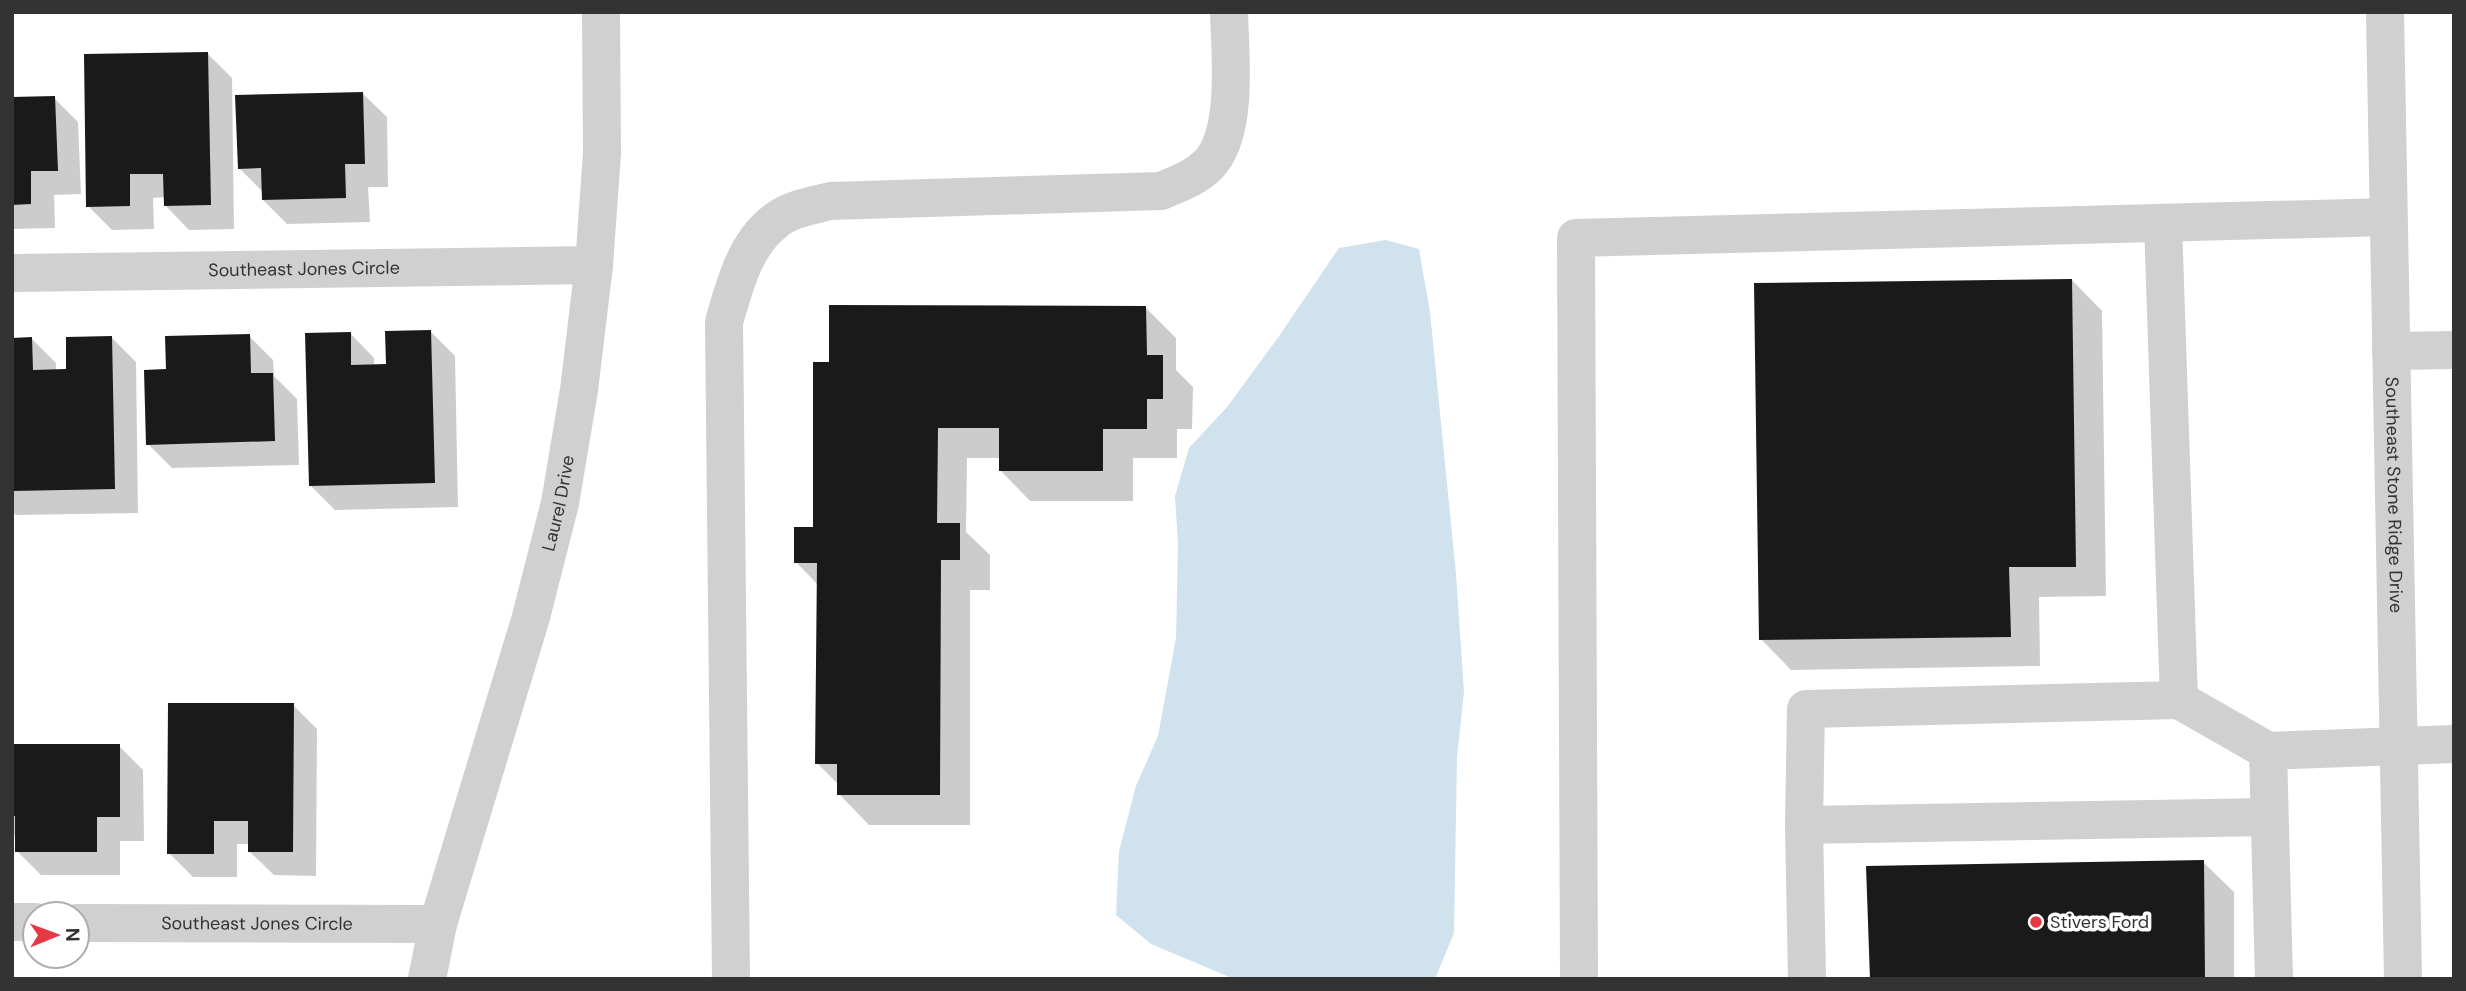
<svg xmlns="http://www.w3.org/2000/svg" width="2466" height="991" font-family="'DM Sans',sans-serif">
<rect width="100%" height="100%" fill="#fff"/>
<polygon fill="#cfe2ee" points="1386,240 1419,249 1430,312 1456,574 1464,692 1457,757 1454,933 1435,979 1234,979 1151,944 1116,915 1119,851 1136,786 1158,736 1176,638 1178,544 1175,496 1189,448 1227,407 1277,339 1339,248"/>
<g fill="#0003">
<polygon points="208,54 232,78 234,229 189,230 165,205 165,197 153,198 154,229 112,230 88,206"/>
<polygon points="362,93 387,117 388,187 368,187 370,222 287,224 263,200 263,192 239,168"/>
<polygon points="54,98 78,122 81,194 54,195 55,228 12,229 12,99"/>
<polygon points="2072,280 2102,311 2106,596 2039,597 2040,666 1791,670 1761,639"/>
<polygon points="1146,308 1176,338 1176,370 1193,387 1192,429 1177,429 1177,458 1133,458 1133,501 1030,501 1000,470 1000,458 967,458 966,532 990,555 990,590 970,590 970,825 869,825 839,794 839,785 817,763 818,585 796,562 814,529 831,364"/>
<polygon points="431,332 455,356 458,507 335,510 310,485 350,333 374,358 374,366 388,365"/>
<polygon points="249,336 273,360 274,376 297,399 299,465 172,468 148,444"/>
<polygon points="112,338 136,362 138,513 16,515 12,512 12,339 32,339 56,363 56,371 68,371"/>
<polygon points="293,705 317,729 316,876 274,875 249,851 249,844 237,844 237,877 193,877 169,853"/>
<polygon points="12,746 119,746 143,770 144,841 120,841 120,875 41,875 17,851 17,838 12,833"/>
<polygon points="2203,862 2234,892 2234,979 1872,979"/>
</g>
<g fill="#1a1a1a">
<polygon points="208,52 211,205 164,206 163,174 130,174 130,206 86,207 84,54"/>
<polygon points="363,92 365,164 345,164 346,198 262,200 261,168 238,169 235,95"/>
<polygon points="55,96 58,171 31,171 31,204 12,205 12,97"/>
<polygon points="2072,279 2076,567 2009,567 2011,637 1759,640 1754,283"/>
<polygon points="829,305 1146,306 1147,355 1163,355 1163,399 1147,399 1147,429 1103,429 1103,471 999,471 999,428 938,428 937,523 960,523 960,560 941,560 940,795 837,795 837,764 815,764 817,563 794,563 794,527 813,527 813,362 829,362"/>
<polygon points="431,330 435,483 309,486 305,333 351,332 351,365 386,364 385,331"/>
<polygon points="250,334 251,373 273,373 275,441 146,445 144,370 166,369 165,336"/>
<polygon points="112,336 115,489 12,491 12,338 32,337 33,370 66,369 66,337"/>
<polygon points="168,703 294,703 293,852 248,852 248,821 214,821 214,854 167,854"/>
<polygon points="12,744 120,744 120,817 97,817 97,852 15,852 15,816 12,816"/>
<polygon points="2204,860 2205,979 1870,979 1866,866"/>
</g>
<g fill="none" stroke-linecap="round" stroke-linejoin="round">
<g stroke="#d0d0d0" stroke-width="38">
<path id="s1" d="M2385,12L2403,979"/>
<polyline points="2163,223 2179,700 2268,751"/>
<path id="s2" d="M12,273L594,265"/>
<polyline points="2391,351 2454,350"/>
<polyline points="1804,825 2269,817"/>
<polyline points="12,922 35,922"/>
<path id="s3" d="M77,923L438,924"/>
<path id="s4" d="M427,979L438,924L531,617L560,503L579,390L594,265L602,153L601,12"/>
<path d="M731,979L724,322C734,288 744,246 773,223C788,209 811,206 830,201L1161,191C1177,184 1195,178 1208,165C1239,134 1230,54 1229,12"/>
<polyline points="1579,979 1576,238 2388,217"/>
<polyline points="1807,979 1804,825 1806,709 2179,700"/>
<polyline points="2274,979 2268,751 2454,744"/>
</g>
</g>
<circle fill="#e63946" stroke="#fff" stroke-width="2.5" cx="2036" cy="922" r="7"/>
<g text-anchor="middle" stroke-width="7" stroke-linejoin="round" paint-order="stroke">
<g font-size="18" fill="#333" stroke="#fff">
<text dy="6" stroke="none"><textPath href="#s2" startOffset="292">Southeast Jones Circle</textPath></text>
<text dy="6" stroke="none"><textPath href="#s1" startOffset="483">Southeast Stone Ridge Drive</textPath></text>
<text dy="6" stroke="none"><textPath href="#s4" startOffset="494">Laurel Drive</textPath></text>
<text dy="6" stroke="none"><textPath href="#s3" startOffset="180">Southeast Jones Circle</textPath></text>
</g>
<g font-size="18" fill="#333" stroke="#fff" text-anchor="start">
<text x="2050" y="928">Stivers Ford</text>
</g>
</g>
<rect width="2466" height="991" fill="none" stroke="#333333" stroke-width="28"/>
<g transform="translate(56 935) rotate(89)"><circle r="33" fill="#ffffff" stroke="#adadad" stroke-width="2"/>
<path d="M0-5L12 26L0 18L-12 26Z" fill="#e63946"/>
<text y="-10" font-size="19" font-weight="bold" text-anchor="middle" fill="#333333">N</text>
</g>
</svg>
